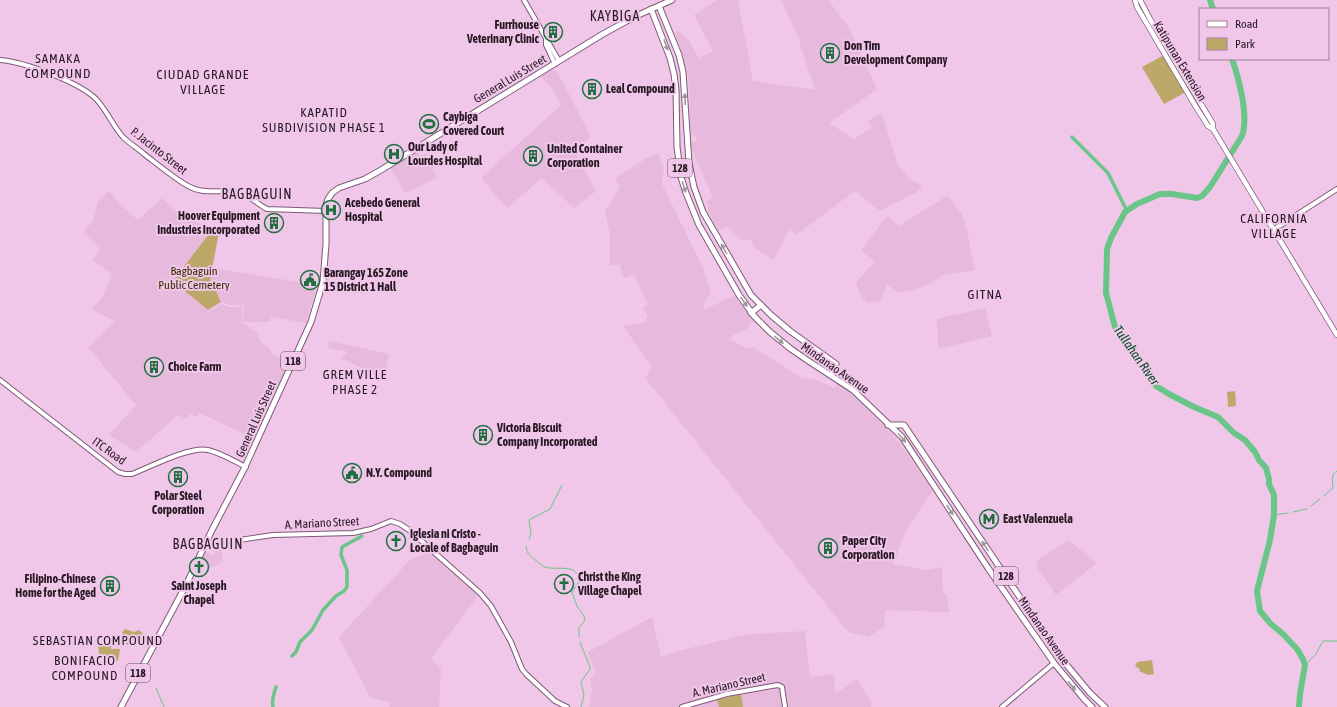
<svg xmlns="http://www.w3.org/2000/svg" width="1337" height="707" font-family="'Asap Condensed',sans-serif">
<rect width="100%" height="100%" fill="#f0c7e8"/>
<g fill="#e7b9dd">
<polygon points="717,0 738,0 753,81 815,90 799,42 800,41 781,0 828,0 850,29 877,89 829,123 854,139 872,128 868,121 882,113 898,166 910,179 922,186 917,192 880,211 855,191 796,235 790,228 773,260 755,248 751,240 741,240 727,226 718,231 707,208 709,207 707,201 713,198 690,145 690,142 697,141 696,135 690,136 690,98 688,79 684,59 675,33 679,31 689,41 699,58 713,51 694,15"/>
<polygon points="552,68 558,73 591,137 574,150 596,191 574,208 542,178 507,208 481,178 561,105 555,92 540,75"/>
<polygon points="417,151 420,156 426,153 437,178 405,193 390,167"/>
<polygon points="658,153 664,168 662,184 703,268 711,293 703,304 705,309 734,296 747,313 755,321 750,324 749,328 734,334 730,339 746,348 753,347 803,379 805,377 811,381 813,378 834,388 837,383 851,392 881,422 897,440 933,490 906,531 893,564 927,570 942,567 943,594 947,595 949,612 885,610 884,627 868,637 848,632 645,378 652,367 623,326 644,323 648,316 643,308 648,304 634,275 624,278 620,265 610,265 610,234 605,211 620,187 615,178 645,159"/>
<polygon points="109,191 121,205 138,220 162,198 184,218 195,221 212,230 175,277 180,286 210,311 222,304 229,307 242,307 242,322 256,332 261,342 269,347 272,353 289,362 256,440 200,413 196,417 190,414 186,419 178,415 136,452 109,435 136,405 88,347 115,321 91,309 101,300 112,274 93,260 100,249 83,232 93,221 98,201"/>
<polygon points="947,196 962,214 967,230 975,270 943,275 930,284 911,291 898,292 887,284 881,301 867,303 861,296 856,283 875,261 861,250 887,216 899,226"/>
<polygon points="212,268 317,285 306,323 271,317 270,322 243,322 244,305 229,305 221,302 210,279"/>
<polygon points="985,308 992,336 938,349 937,319"/>
<polygon points="329,341 389,354 383,378 341,358 347,352 328,348"/>
<polygon points="1068,540 1097,563 1056,595 1038,569 1036,561"/>
<polygon points="221,544 223,562 202,571 199,563 205,552 214,555 213,545"/>
<polygon points="430,553 479,594 431,658 441,669 439,707 390,707 389,702 370,697 339,637 411,559"/>
<polygon points="652,617 661,657 678,651 736,637 752,634 805,631 810,677 834,674 835,694 857,679 872,703 871,707 743,707 740,694 719,707 589,707 592,690 590,679 596,673 588,652"/>
</g>
<g fill="#bca869">
<polygon points="1164,55 1186,92 1164,104 1142,67"/>
<polygon points="212,230 219,233 210,279 221,302 208,310 180,287 175,278"/>
<polygon points="1235,391 1236,406 1228,407 1227,392"/>
<polygon points="125,629 134,632 139,630 143,634 142,638 127,645 122,633"/>
<polygon points="98,646 111,646 111,649 120,649 118,661 100,658"/>
<polygon points="1152,660 1154,674 1148,675 1139,671 1140,669 1135,666 1137,662"/>
<polygon points="741,694 743,707 719,707 717,700"/>
</g>
<g fill="none" stroke-linecap="round" stroke-linejoin="round">
<g stroke="#6ac688" stroke-width="1">
<path d="M1324,496L1333,488C1333,482 1330,474 1337,471"/>
<polyline points="1311,506 1320,499"/>
<polyline points="1293,512 1307,509"/>
<polyline points="1274,515 1288,513"/>
<polyline points="529,539 531,534 529,520 550,509 562,485"/>
<path d="M526,546C526,548 527,552 528,553C530,556 542,566 545,567C555,571 580,562 579,582L572,592L577,606L584,616L585,620L579,628V637"/>
<polyline points="580,642 590,667 590,669 581,682 584,695 581,707"/>
<polyline points="1305,665 1316,654 1323,641 1337,641"/>
<polyline points="156,688 164,707"/>
</g>
<g stroke="#6ac688" stroke-width="3.5">
<polyline points="1072,137 1108,173 1127,211"/>
<polyline points="292,656 296,652 300,642 312,630 323,610 336,596 344,591 347,587 347,570 341,555 342,547 362,536"/>
<path d="M273,707C271,700 274,694 276,687"/>
</g>
<g stroke="#6ac688" stroke-width="6">
<polyline points="1210,0 1213,9"/>
<path d="M1232,59C1239,79 1249,116 1242,136L1210,187L1202,196L1197,198L1172,194H1160L1137,204L1125,212L1111,238L1107,249L1106,293L1115,327L1120,337L1156,386L1169,394L1194,407L1218,417L1234,433L1245,440L1255,452L1259,460L1266,468L1269,479V484L1274,495V515L1270,540L1257,591L1260,611L1271,624L1283,634L1297,649L1303,659L1305,665L1300,694L1299,707"/>
</g>
<defs>
<g id="tertiary">
<polyline points="524,0 559,61"/>
<polyline points="546,40 546,45 555,64"/>
<path d="M0,60C24,62 80,82 97,100C107,111 113,126 123,137C129,143 137,148 144,154C157,164 169,174 183,183C204,197 217,188 239,193C250,195 257,204 267,209L326,211"/>
<polyline points="1273,230 1337,189"/>
<path d="M0,380L118,472L125,474H132C150,467 190,446 208,450C221,453 234,461 246,467"/>
<polyline points="206,545 273,535 353,533 371,529 391,521 400,524 409,530 480,593 491,606 511,642 522,669 526,674 555,701 567,707"/>
<polyline points="682,707 727,694 778,685 782,687 785,707"/>
<polyline points="1002,707 1054,663"/>
</g>
<g id="secondary">
<polyline points="1135,0 1137,7 1196,107 1208,126 1213,129 1337,335"/>
<polyline points="1140,0 1150,19 1213,124 1213,129"/>
</g>
<g id="primary">
<polyline points="659,6 679,55 683,72 689,163 694,187 703,212 751,295 771,315 790,331 836,364 831,375"/>
<polyline points="651,9 670,58 674,74 676,90 677,147 681,177 686,193 699,225 739,295 754,316 770,332 791,349 810,362 853,390 902,437 988,568 1054,663 1084,699 1092,707"/>
<polyline points="751,313 761,305"/>
<polyline points="888,425 904,425 908,431 1060,657 1090,693 1105,707"/>
<polyline points="121,707 186,585 212,530 244,469 311,322 323,282 326,244 326,205 328,199 332,193 339,188 365,179 381,170 603,34 636,16 672,0"/>
</g>
</defs>
<use href="#tertiary" stroke="#7e5a77" stroke-width="6"/>
<use href="#secondary" stroke="#7e5a77" stroke-width="6"/>
<use href="#primary" stroke="#7e5a77" stroke-width="7"/>
<use href="#tertiary" stroke="#fff" stroke-width="4"/>
<use href="#secondary" stroke="#fff" stroke-width="4.5"/>
<use href="#primary" stroke="#fff" stroke-width="5"/>
</g>
<defs><path id="oneway-solid" d="M-6-.8H1V-3.2L6.5 0L1 3.2V.8H-6Z"/></defs>
<g fill="#9e979c">
<use href="#oneway-solid" transform="translate(666 45) rotate(70)"/>
<use href="#oneway-solid" transform="translate(685 99) rotate(-92)"/>
<use href="#oneway-solid" transform="translate(684 187) rotate(73)"/>
<use href="#oneway-solid" transform="translate(724 249) rotate(-120)"/>
<use href="#oneway-solid" transform="translate(744 302) rotate(55)"/>
<use href="#oneway-solid" transform="translate(779 340) rotate(39)"/>
<use href="#oneway-solid" transform="translate(902 438) rotate(49)"/>
<use href="#oneway-solid" transform="translate(950 510) rotate(57)"/>
<use href="#oneway-solid" transform="translate(985 546) rotate(-124)"/>
<use href="#oneway-solid" transform="translate(1072 686) rotate(51)"/>
</g>
<defs>
<symbol id="building-ring" viewBox="-11 -11 22 22"><circle r="9.5" fill="#f0c7e8" stroke="#1f6f40" stroke-width="1.5"/><path d="M-4-6H4V6H1V3H-1V6H-4ZM-2.5-4.3h1.7v1.8h-1.7ZM.8-4.3h1.7v1.8H.8ZM-2.5-1h1.7V.8h-1.7ZM.8-1h1.7V.8H.8Z" fill="#1f6f40"/></symbol>
<symbol id="stadium-ring" viewBox="-11 -11 22 22"><circle r="9.5" fill="#f0c7e8" stroke="#1f6f40" stroke-width="1.5"/><path d="M0-5a6.5 5 0 1 0 0 10a6.5 5 0 1 0 0-10ZM-3.5-1.8h7v3.6h-7Z" fill="#1f6f40"/></symbol>
<symbol id="hospital-ring" viewBox="-11 -11 22 22"><circle r="9.5" fill="#f0c7e8" stroke="#1f6f40" stroke-width="1.5"/><path d="M-5-5h3v3.5h4V-5h3V5h-3V1.5h-4V5h-3Z" fill="#1f6f40"/></symbol>
<symbol id="civic-ring" viewBox="-11 -11 22 22"><circle r="9.5" fill="#f0c7e8" stroke="#1f6f40" stroke-width="1.5"/><path d="M-.6-6.5H3V-4.5H.6V-3L4-1V1h2V6H-6V1h2V-1L-.6-3ZM-1.2 2.5V6h2.4V2.5Z" fill="#1f6f40"/></symbol>
<symbol id="metro-ring" viewBox="-11 -11 22 22"><circle r="9.5" fill="#f0c7e8" stroke="#1f6f40" stroke-width="1.5"/><path d="M-5.5 5V-5H-3L0 0L3-5H5.5V5H3V-.5L0 4L-3-.5V5Z" fill="#1f6f40"/></symbol>
<symbol id="church-ring" viewBox="-11 -11 22 22"><circle r="9.5" fill="#f0c7e8" stroke="#1f6f40" stroke-width="1.5"/><path d="M-1.2-6h2.4v3.5h3.3v2.4h-3.3V6h-2.4V-.1h-3.3v-2.4h3.3Z" fill="#1f6f40"/></symbol>
</defs>
<g fill-rule="evenodd">
<use href="#building-ring" x="542" y="21" width="22" height="22"/>
<use href="#building-ring" x="819" y="42" width="22" height="22"/>
<use href="#building-ring" x="581" y="78" width="22" height="22"/>
<use href="#stadium-ring" x="418" y="113" width="22" height="22"/>
<use href="#hospital-ring" x="383" y="143" width="22" height="22"/>
<use href="#building-ring" x="522" y="145" width="22" height="22"/>
<use href="#hospital-ring" x="320" y="199" width="22" height="22"/>
<use href="#building-ring" x="263" y="212" width="22" height="22"/>
<use href="#civic-ring" x="299" y="269" width="22" height="22"/>
<use href="#building-ring" x="143" y="356" width="22" height="22"/>
<use href="#building-ring" x="472" y="424" width="22" height="22"/>
<use href="#civic-ring" x="341" y="462" width="22" height="22"/>
<use href="#building-ring" x="167" y="466" width="22" height="22"/>
<use href="#metro-ring" x="978" y="508" width="22" height="22"/>
<use href="#church-ring" x="385" y="530" width="22" height="22"/>
<use href="#building-ring" x="817" y="537" width="22" height="22"/>
<use href="#church-ring" x="188" y="556" width="22" height="22"/>
<use href="#church-ring" x="553" y="573" width="22" height="22"/>
<use href="#building-ring" x="99" y="575" width="22" height="22"/>
</g>
<g text-anchor="middle" stroke-width="4" stroke-linejoin="round" paint-order="stroke">
<g fill="#f0c7e8" stroke="#634c5f" stroke-width="1">
<rect x="668" y="159" width="24" height="18" rx="3"/>
<rect x="281" y="352" width="24" height="18" rx="3"/>
<rect x="994" y="567" width="24" height="18" rx="3"/>
<rect x="126" y="664" width="24" height="18" rx="3"/>
</g>
<g font-size="11" font-weight="bold" fill="#271824">
<text x="680" y="172">128</text>
<text x="293" y="365">118</text>
<text x="1006" y="580">128</text>
<text x="138" y="677">118</text>
</g>
<g font-size="12" font-weight="bold" fill="#271824" stroke="#f0c7e8" text-anchor="start">
<text x="539" y="29" text-anchor="end">Furrhouse<tspan x="539" dy="14">Veterinary Clinic</tspan></text>
<text x="844" y="50">Don Tim<tspan x="844" dy="14">Development Company</tspan></text>
<text x="606" y="93">Leal Compound</text>
<text x="443" y="121">Caybiga<tspan x="443" dy="14">Covered Court</tspan></text>
<text x="408" y="151">Our Lady of<tspan x="408" dy="14">Lourdes Hospital</tspan></text>
<text x="547" y="153">United Container<tspan x="547" dy="14">Corporation</tspan></text>
<text x="345" y="207">Acebedo General<tspan x="345" dy="14">Hospital</tspan></text>
<text x="260" y="220" text-anchor="end">Hoover Equipment<tspan x="260" dy="14">Industries Incorporated</tspan></text>
<text x="324" y="277">Barangay 165 Zone<tspan x="324" dy="14">15 District 1 Hall</tspan></text>
<text x="168" y="371">Choice Farm</text>
<text x="497" y="432">Victoria Biscuit<tspan x="497" dy="14">Company Incorporated</tspan></text>
<text x="366" y="477">N.Y. Compound</text>
<text x="178" y="500" text-anchor="middle">Polar Steel<tspan x="178" dy="14">Corporation</tspan></text>
<text x="1003" y="523">East Valenzuela</text>
<text x="410" y="538">Iglesia ni Cristo -<tspan x="410" dy="14">Locale of Bagbaguin</tspan></text>
<text x="842" y="545">Paper City<tspan x="842" dy="14">Corporation</tspan></text>
<text x="578" y="581">Christ the King<tspan x="578" dy="14">Village Chapel</tspan></text>
<text x="96" y="583" text-anchor="end">Filipino-Chinese<tspan x="96" dy="14">Home for the Aged</tspan></text>
<text x="199" y="590" text-anchor="middle">Saint Joseph<tspan x="199" dy="14">Chapel</tspan></text>
</g>
<g font-size="12" fill="#271824" stroke="#f0c7e8">
<text transform="translate(1180 61) rotate(59)" y="4">Katipunan Extension</text>
<text transform="translate(510 79) rotate(-31)" y="4">General Luis Street</text>
<text transform="translate(159 151) rotate(38)" y="4">P. Jacinto Street</text>
<text transform="translate(835 368) rotate(35)" y="4">Mindanao Avenue</text>
<text transform="translate(256 419) rotate(-66)" y="4">General Luis Street</text>
<text transform="translate(109 451) rotate(35)" y="4">ITC Road</text>
<text transform="translate(322 523) rotate(-3)" y="4">A. Mariano Street</text>
<text transform="translate(1044 631) rotate(55)" y="4">Mindanao Avenue</text>
<text transform="translate(729 685) rotate(-13)" y="4">A. Mariano Street</text>
</g>
<g font-size="12" fill="#392d00" stroke="#f0c7e8">
<text x="194" y="275">Bagbaguin<tspan x="194" dy="14">Public Cemetery</tspan></text>
</g>
<g font-size="13" letter-spacing="1" fill="#271824" stroke="#f0c7e8">
<text x="58" y="63">SAMAKA<tspan x="58" dy="15">COMPOUND</tspan></text>
<text x="203" y="79">CIUDAD GRANDE<tspan x="203" dy="15">VILLAGE</tspan></text>
<text x="324" y="117">KAPATID<tspan x="324" dy="15">SUBDIVISION PHASE 1</tspan></text>
<text x="1274" y="223">CALIFORNIA<tspan x="1274" dy="15">VILLAGE</tspan></text>
<text x="985" y="299">GITNA</text>
<text x="355" y="379">GREM VILLE<tspan x="355" dy="15">PHASE 2</tspan></text>
<text x="98" y="645">SEBASTIAN COMPOUND</text>
<text x="85" y="665">BONIFACIO<tspan x="85" dy="15">COMPOUND</tspan></text>
</g>
<g font-size="13" font-style="italic" fill="#024d26" stroke="#f0c7e8">
<text transform="translate(1137 355) rotate(55)" y="5">Tullahan River</text>
</g>
<g font-size="14" letter-spacing="1" fill="#271824" stroke="#f0c7e8">
<text x="615" y="21">KAYBIGA</text>
<text x="257" y="199">BAGBAGUIN</text>
<text x="208" y="549">BAGBAGUIN</text>
</g>
</g>
<rect x="1199" y="8" width="130" height="52" fill="#f0c7e8" stroke="#a0819a"/>
<rect x="1207" y="21" width="20" height="6" fill="#ffffff" stroke="#a0819a"/>
<text x="1235" y="28" font-size="12" fill="#271824">Road</text>
<rect x="1207" y="38" width="20" height="12" fill="#bca869" stroke="#a0819a"/>
<text x="1235" y="48" font-size="12" fill="#271824">Park</text>
</svg>
